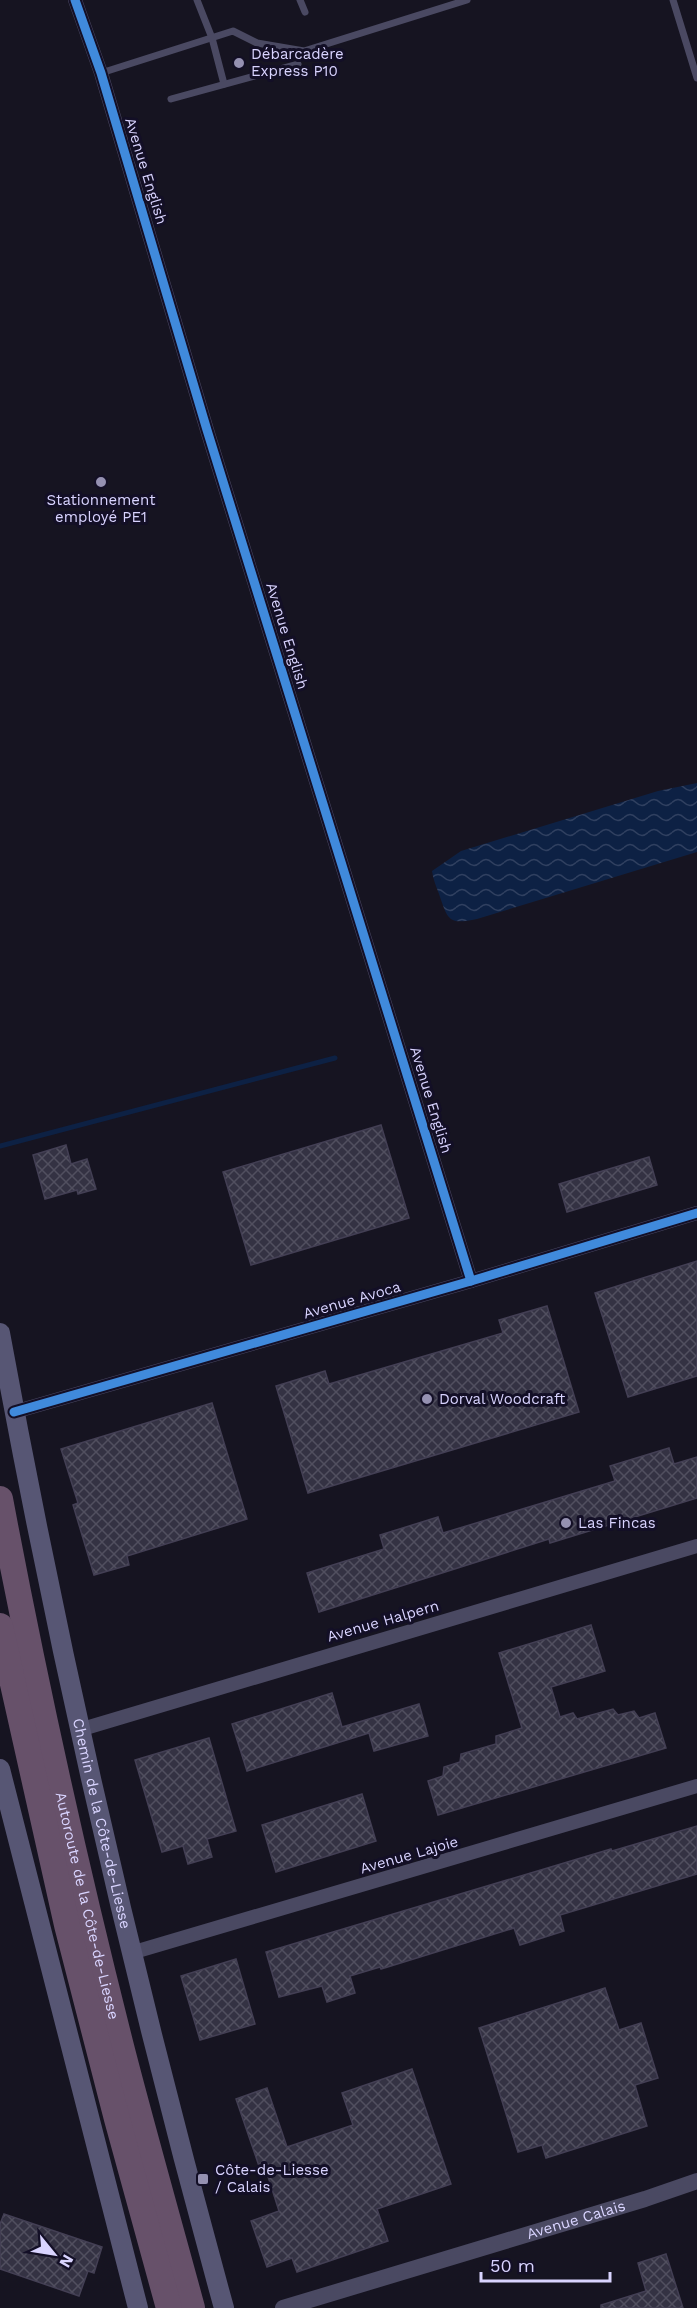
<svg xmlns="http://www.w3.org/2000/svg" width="697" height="2308" font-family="'Work Sans',sans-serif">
<defs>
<pattern id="water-waves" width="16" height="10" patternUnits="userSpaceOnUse" patternTransform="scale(1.5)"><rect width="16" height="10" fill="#0d2144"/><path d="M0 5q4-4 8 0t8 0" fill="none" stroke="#304060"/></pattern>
<pattern id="building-cross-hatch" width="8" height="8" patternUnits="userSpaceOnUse" patternTransform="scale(1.5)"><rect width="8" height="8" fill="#343243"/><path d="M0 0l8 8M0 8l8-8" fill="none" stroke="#514f5f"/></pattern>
</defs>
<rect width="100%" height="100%" fill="#161421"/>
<path fill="url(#water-waves)" d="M697,783V852L477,919C448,925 448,920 439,894C436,886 433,879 432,871L461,851L658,791Z"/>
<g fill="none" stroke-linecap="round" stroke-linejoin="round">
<polyline stroke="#0d2144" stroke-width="5" points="0,1146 335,1058"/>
</g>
<g fill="url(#building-cross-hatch)" stroke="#433f54" stroke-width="1.5">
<polygon points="381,1125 409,1218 251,1265 223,1172"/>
<polygon points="66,1145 71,1164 87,1159 96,1189 78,1194 77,1190 45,1199 33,1155"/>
<polygon points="649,1157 657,1185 567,1212 559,1184"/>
<polygon points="697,1261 697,1376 628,1397 595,1293"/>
<polygon points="547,1306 579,1412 308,1493 276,1386 325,1371 329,1384 503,1333 499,1320"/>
<polygon points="212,1403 247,1519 127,1556 129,1565 94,1575 73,1505 78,1503 61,1449"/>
<polygon points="669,1448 674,1464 697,1457 697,1498 550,1543 549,1539 319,1612 307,1573 384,1549 380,1535 438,1517 443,1533 615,1481 610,1466"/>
<polygon points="591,1625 605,1671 551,1687 560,1717 573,1713 577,1719 613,1709 618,1715 634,1711 639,1718 655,1713 666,1748 438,1815 428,1781 443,1776 444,1767 460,1762 461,1754 496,1744 496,1736 522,1728 499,1653"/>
<polygon points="332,1693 342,1727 419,1704 428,1736 374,1751 369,1733 247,1771 232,1724"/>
<polygon points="209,1738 236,1831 207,1839 212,1857 188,1864 183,1846 162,1852 135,1760"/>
<polygon points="362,1794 376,1841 276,1872 262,1825"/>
<polygon points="697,1826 697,1874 560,1915 564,1931 520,1945 514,1928 381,1969 380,1967 350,1976 355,1993 327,2002 322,1986 279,1997 266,1952 611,1849 612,1851"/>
<polygon points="236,1959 255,2024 200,2040 181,1976"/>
<polygon points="605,1988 619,2030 641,2023 658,2078 635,2085 647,2126 546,2158 542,2145 518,2152 479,2028"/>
<polygon points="412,2069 451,2184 377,2209 388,2241 297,2272 292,2258 267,2267 251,2221 279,2211 264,2164 259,2166 236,2099 267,2088 287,2147 353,2125 342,2093"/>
<polygon points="4,2214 102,2247 94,2273 88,2271 79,2296 0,2269 0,2224"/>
<polygon points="666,2254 683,2308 601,2308 601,2305 646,2291 638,2263"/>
</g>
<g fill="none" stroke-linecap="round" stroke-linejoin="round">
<g stroke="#4a4962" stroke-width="7">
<polyline points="197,0 212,38 224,84"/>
<polyline points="300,0 305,12"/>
<polyline points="673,0 697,78"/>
<polyline points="101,73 233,31 257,43 304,51 467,0"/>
<polyline points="171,99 298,64"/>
</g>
<g stroke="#4a4962" stroke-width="14">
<polyline points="75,0 101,73 207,430 471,1281"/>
<polyline points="14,1412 471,1281 697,1213"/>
<polyline points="79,1730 697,1546"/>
<polyline points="131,1953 697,1786"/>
</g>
<path stroke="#4a4962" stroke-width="16" id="s1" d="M283,2308L645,2199L697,2181"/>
<g stroke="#575674" stroke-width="20">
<path id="s2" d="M0,1333C60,1662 135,1986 224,2308"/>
<polyline points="0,1769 138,2308"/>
</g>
<g stroke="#67516a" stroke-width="26">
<path id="s3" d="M0,1499C35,1685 76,1870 123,2054C145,2139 169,2223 192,2308"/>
<polyline points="0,1626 67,1925 117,2119 169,2308"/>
</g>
<defs>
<g id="cycleway">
<polyline points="75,0 101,73 207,430 471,1281"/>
<polyline points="14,1412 471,1281 697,1213"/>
</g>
</defs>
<use href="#cycleway" stroke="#130f26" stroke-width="13"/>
<use href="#cycleway" stroke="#408adc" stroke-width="9"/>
</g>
<g fill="#9591b1" stroke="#130f26" stroke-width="2">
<circle cx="239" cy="63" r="6"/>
<circle cx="101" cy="482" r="6"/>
<circle cx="427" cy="1399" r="6"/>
<circle cx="566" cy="1523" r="6"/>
<rect x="197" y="2173" width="12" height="12" rx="3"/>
</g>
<g text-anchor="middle" stroke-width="6" stroke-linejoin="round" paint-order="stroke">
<g font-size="15" fill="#d9d4ff" stroke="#130f26" text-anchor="start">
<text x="251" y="59">Débarcadère<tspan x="251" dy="17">Express P10</tspan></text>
<text x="101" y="505" text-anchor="middle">Stationnement<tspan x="101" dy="17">employé PE1</tspan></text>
<text x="439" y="1404">Dorval Woodcraft</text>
<text x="578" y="1528">Las Fincas</text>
<text x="215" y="2175">Côte-de-Liesse<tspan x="215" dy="17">/ Calais</tspan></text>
</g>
<g font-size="15" fill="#d9d4ff" stroke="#130f26">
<text transform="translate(146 171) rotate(73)" y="5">Avenue English</text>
<text transform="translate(287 636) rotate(73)" y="5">Avenue English</text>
<text transform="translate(431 1100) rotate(73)" y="5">Avenue English</text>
<text transform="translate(352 1300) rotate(-16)" y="5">Avenue Avoca</text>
<text transform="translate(383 1621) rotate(-16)" y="5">Avenue Halpern</text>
<text dy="5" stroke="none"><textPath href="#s2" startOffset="501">Chemin de la Côte-de-Liesse</textPath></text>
<text transform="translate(409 1855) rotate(-16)" y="5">Avenue Lajoie</text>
<text dy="5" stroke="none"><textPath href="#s3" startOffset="416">Autoroute de la Côte-de-Liesse</textPath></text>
<text dy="5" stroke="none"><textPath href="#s1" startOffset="306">Avenue Calais</textPath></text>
</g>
</g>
<g transform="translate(54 2254) rotate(120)" stroke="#130f26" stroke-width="4.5" paint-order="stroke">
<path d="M0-4.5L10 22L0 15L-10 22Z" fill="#d9d4ff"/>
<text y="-9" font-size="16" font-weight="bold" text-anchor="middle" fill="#d9d4ff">N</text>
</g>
<path d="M481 2272v9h129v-9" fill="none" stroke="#d9d4ff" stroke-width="3"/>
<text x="490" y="2272" font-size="18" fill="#d9d4ff" stroke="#130f26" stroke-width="4.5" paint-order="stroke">50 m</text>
</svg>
